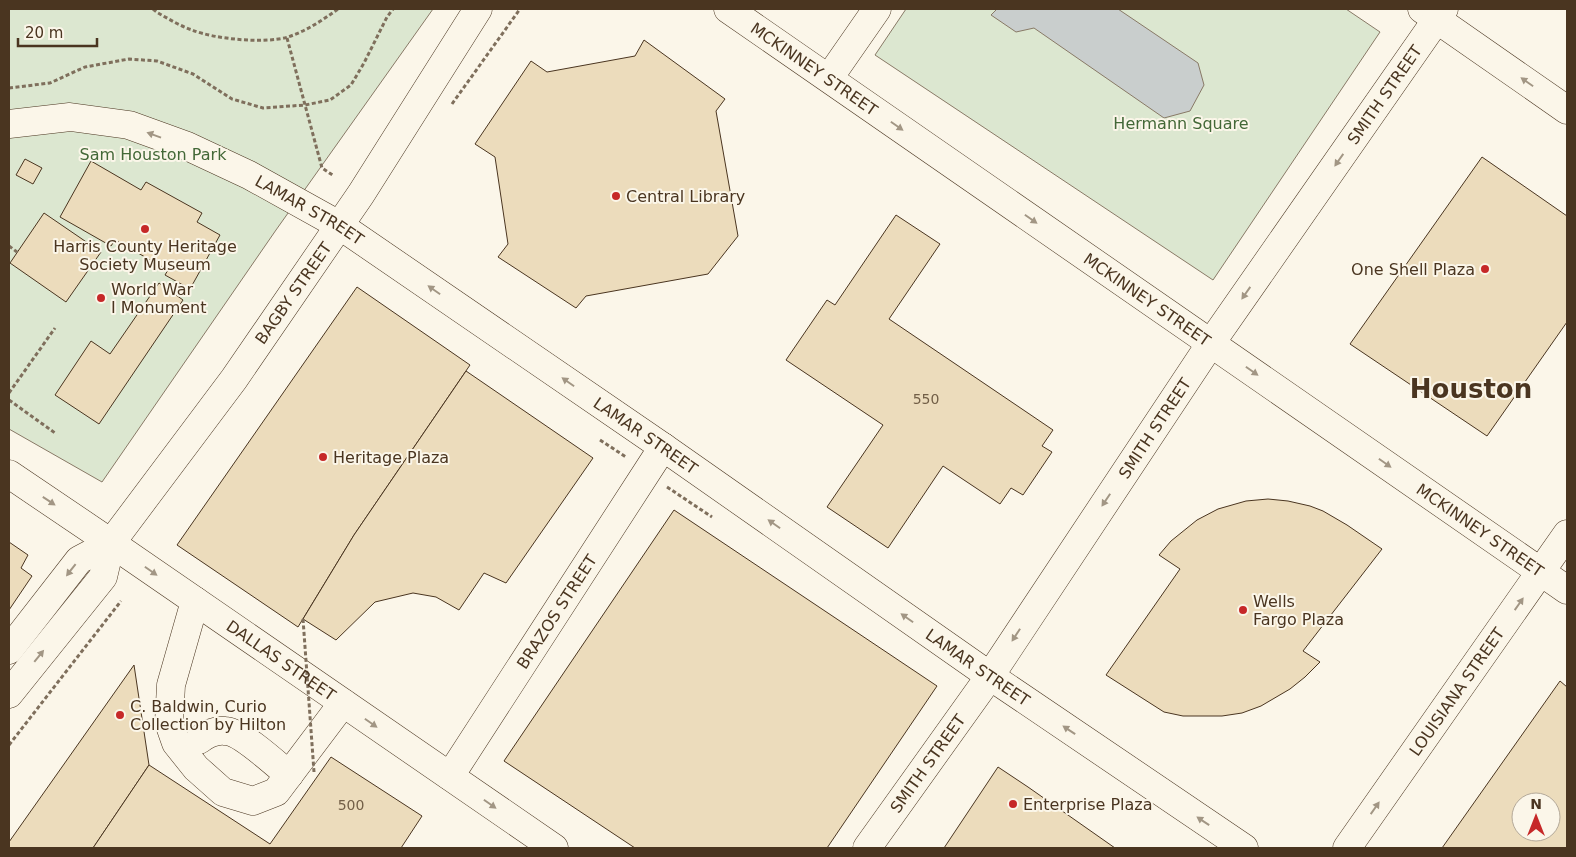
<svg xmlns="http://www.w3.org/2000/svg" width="1576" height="857" font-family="'DejaVu Sans',sans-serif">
<rect width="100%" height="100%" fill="#fbf6e9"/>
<g fill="#dce7d0" stroke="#887966">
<polygon points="9,9 433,9 276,230 102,482 9,429"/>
<polygon points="906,9 1346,9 1380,32 1213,280 875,55"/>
</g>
<polygon fill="#c9cecd" stroke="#887966" points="997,9 1118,9 1198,63 1204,85 1190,111 1164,118 1034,28 1016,32 991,15"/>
<g fill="#ecdcbc" stroke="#4a3520" fill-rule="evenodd">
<polygon points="644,40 725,99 716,111 738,236 708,274 586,296 576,308 498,257 508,244 495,157 475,144 531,61 547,72 635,56"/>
<polygon points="1482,157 1567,216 1567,322 1487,436 1350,344"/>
<polygon points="25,159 42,168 33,184 16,175"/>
<polygon points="91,161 141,190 146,182 202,213 197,222 220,235 190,289 165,275 168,270 115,240 111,246 60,217"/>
<polygon points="44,213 101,252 66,302 10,263"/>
<polygon points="896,215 940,244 889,319 1053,430 1042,446 1052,452 1023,495 1011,488 1000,504 943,466 888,548 827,507 883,425 786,360 827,300 835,305"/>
<polygon points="159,283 183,300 99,424 55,395 91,341 110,354"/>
<polygon points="357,287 470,365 354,535 298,627 177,545"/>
<polygon points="466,371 593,458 506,583 484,573 459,610 436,597 413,593 375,602 336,640 303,619 354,535"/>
<polygon points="1268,499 1288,501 1310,506 1323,511 1347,525 1382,549 1303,651 1320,662 1305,677 1290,689 1261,706 1242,713 1222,716 1183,716 1164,712 1106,675 1180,569 1159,555 1171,541 1197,520 1218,509 1246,501"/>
<polygon points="674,510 937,686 827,848 635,848 504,761"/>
<polygon points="9,542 28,555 21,568 32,576 9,610"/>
<polygon points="134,665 149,765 93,848 9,848 9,842"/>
<path d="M1560,681L1567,687V848H1442ZM1521,802H1551V832H1521Z"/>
<polygon points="331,757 422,816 401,848 93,848 149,765 270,844"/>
<polygon points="998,767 1028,787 1115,848 944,848"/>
</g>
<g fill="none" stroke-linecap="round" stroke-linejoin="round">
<defs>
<g id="minor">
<path id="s1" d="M478,9L361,194L234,379L111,543L554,848"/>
<path id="s2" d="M728,9L1567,590"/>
<polyline points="829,78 877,9"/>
<path id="s3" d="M9,124L70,117L129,125L187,146L249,175L339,225L663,447L990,676L1244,848"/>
<polyline points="195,601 171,685 169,723 176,743 196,768 223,792 253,801 276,792 343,703"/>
<path d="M199,740C207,734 215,730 225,731C240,731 276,764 289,775"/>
<path id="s4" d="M450,776L663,447"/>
</g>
<g id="major">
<polyline points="1422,9 1567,110"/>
<polyline points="9,474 111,543"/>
<polyline points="9,650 79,560 111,543"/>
<polyline points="9,694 103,577 111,543"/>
<path id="s5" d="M867,848L990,676L1211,343L1444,9"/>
<path id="s6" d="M1347,848L1567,534"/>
</g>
</defs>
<use href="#minor" stroke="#4a3520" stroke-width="29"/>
<use href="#major" stroke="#4a3520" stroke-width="29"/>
<g stroke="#7f6f5c" stroke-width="3" stroke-dasharray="4 2.5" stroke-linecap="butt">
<path d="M153,9L158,13C169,19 180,26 192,30C214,39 265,44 288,37C306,31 323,20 338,9"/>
<polyline points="287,38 322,168 334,176"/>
<polyline points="9,88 50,83 85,67 129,59 157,61 193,74 232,99 263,108 305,105 330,100 351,85 364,63 387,17 393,9"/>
<polyline points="452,104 520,9"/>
<polyline points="9,246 17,252"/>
<polyline points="9,393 55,328"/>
<polyline points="9,400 55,433"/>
<polyline points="600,440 626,457"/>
<polyline points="667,487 712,517"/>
<polyline points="9,745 121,601"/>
</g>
<use href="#minor" stroke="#fbf6e9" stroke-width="28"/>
<use href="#major" stroke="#fbf6e9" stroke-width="28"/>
<polyline stroke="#7f6f5c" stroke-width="3" stroke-dasharray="4 2.5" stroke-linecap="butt" points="303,619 314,772"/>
</g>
<defs><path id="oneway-solid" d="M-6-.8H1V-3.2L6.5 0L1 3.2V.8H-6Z" transform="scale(1.25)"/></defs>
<g fill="#a29684">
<use href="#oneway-solid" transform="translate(1527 82) rotate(-145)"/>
<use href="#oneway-solid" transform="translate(897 126) rotate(35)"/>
<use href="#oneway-solid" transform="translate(154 135) rotate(-160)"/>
<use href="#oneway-solid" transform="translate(1339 160) rotate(125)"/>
<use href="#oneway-solid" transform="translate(1031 219) rotate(35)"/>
<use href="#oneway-solid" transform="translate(434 290) rotate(-145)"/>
<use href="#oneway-solid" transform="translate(1246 293) rotate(125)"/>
<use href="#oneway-solid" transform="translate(1252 371) rotate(35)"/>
<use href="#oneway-solid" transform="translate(568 382) rotate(-145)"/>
<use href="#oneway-solid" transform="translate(1385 463) rotate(35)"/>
<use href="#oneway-solid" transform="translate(1106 500) rotate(124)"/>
<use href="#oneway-solid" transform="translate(49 501) rotate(34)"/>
<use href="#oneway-solid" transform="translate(774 524) rotate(-145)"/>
<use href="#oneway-solid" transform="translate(71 570) rotate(128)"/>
<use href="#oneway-solid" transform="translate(151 571) rotate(35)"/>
<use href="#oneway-solid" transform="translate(1519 604) rotate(-55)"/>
<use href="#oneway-solid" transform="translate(907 618) rotate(-145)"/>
<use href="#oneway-solid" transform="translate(1016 635) rotate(123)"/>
<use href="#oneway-solid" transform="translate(39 656) rotate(-51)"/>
<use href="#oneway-solid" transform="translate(371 723) rotate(35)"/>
<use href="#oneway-solid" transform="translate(1069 730) rotate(-146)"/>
<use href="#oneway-solid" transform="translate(490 804) rotate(35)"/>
<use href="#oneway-solid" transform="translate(1375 808) rotate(-55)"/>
<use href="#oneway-solid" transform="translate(1203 821) rotate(-146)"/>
</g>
<g fill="#c62828" stroke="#fbf6e9" stroke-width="2">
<circle cx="616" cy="196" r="5"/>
<circle cx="145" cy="229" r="5"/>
<circle cx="1485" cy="269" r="5"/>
<circle cx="101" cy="298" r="5"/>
<circle cx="323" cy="457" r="5"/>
<circle cx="1243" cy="610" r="5"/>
<circle cx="120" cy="715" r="5"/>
<circle cx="1013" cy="804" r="5"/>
</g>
<g text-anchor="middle" stroke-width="4" stroke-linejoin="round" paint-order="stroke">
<g font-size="14" fill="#725f47">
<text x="926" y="404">550</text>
<text x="351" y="810">500</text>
</g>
<g font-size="16" fill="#4a3520" stroke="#fbf6e9">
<text dy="6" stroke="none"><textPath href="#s2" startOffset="105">MCKINNEY STREET</textPath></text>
<text dy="6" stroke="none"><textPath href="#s5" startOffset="914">SMITH STREET</textPath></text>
<text dy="6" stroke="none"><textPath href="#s3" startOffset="321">LAMAR STREET</textPath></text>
<text transform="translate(293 293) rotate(-55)" y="6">BAGBY STREET</text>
<text dy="6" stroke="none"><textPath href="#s2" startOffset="510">MCKINNEY STREET</textPath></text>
<text dy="6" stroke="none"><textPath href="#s5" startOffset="509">SMITH STREET</textPath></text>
<text dy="6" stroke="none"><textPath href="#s3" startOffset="726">LAMAR STREET</textPath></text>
<text dy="6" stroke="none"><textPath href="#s2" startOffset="915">MCKINNEY STREET</textPath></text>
<text dy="6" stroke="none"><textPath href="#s4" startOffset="196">BRAZOS STREET</textPath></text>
<text dy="6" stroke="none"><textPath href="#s1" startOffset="855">DALLAS STREET</textPath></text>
<text dy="6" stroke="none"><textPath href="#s3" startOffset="1131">LAMAR STREET</textPath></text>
<text dy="6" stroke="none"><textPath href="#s6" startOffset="191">LOUISIANA STREET</textPath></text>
<text dy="6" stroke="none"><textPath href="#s5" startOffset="104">SMITH STREET</textPath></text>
</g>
<g font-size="16" fill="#436837" stroke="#fbf6e9">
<text x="1181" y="129">Hermann Square</text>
<text x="153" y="160">Sam Houston Park</text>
</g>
<g font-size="16" fill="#4a3520" stroke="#fbf6e9" text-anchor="start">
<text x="626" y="202">Central Library</text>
<text x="145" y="252" text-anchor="middle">Harris County Heritage<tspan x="145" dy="18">Society Museum</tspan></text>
<text x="1475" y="275" text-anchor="end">One Shell Plaza</text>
<text x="111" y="295">World War<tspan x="111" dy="18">I Monument</tspan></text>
<text x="333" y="463">Heritage Plaza</text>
<text x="1253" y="607">Wells<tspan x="1253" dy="18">Fargo Plaza</tspan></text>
<text x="130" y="712">C. Baldwin, Curio<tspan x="130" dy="18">Collection by Hilton</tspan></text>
<text x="1023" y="810">Enterprise Plaza</text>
</g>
<g font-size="26" font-weight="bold" fill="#4a3520" stroke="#fbf6e9">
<text x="1471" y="398">Houston</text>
</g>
</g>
<rect width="1576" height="857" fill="none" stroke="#4a3520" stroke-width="20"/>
<g transform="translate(1536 817)"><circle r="24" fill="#fbf6e9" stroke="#b4a999"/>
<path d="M0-4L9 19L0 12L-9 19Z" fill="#c62828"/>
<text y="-8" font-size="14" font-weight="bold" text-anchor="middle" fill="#4a3520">N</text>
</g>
<path d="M18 38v8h79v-8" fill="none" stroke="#4a3520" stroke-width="2.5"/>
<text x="25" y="38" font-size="15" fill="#4a3520" stroke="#fbf6e9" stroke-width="4" paint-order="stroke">20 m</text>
</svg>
